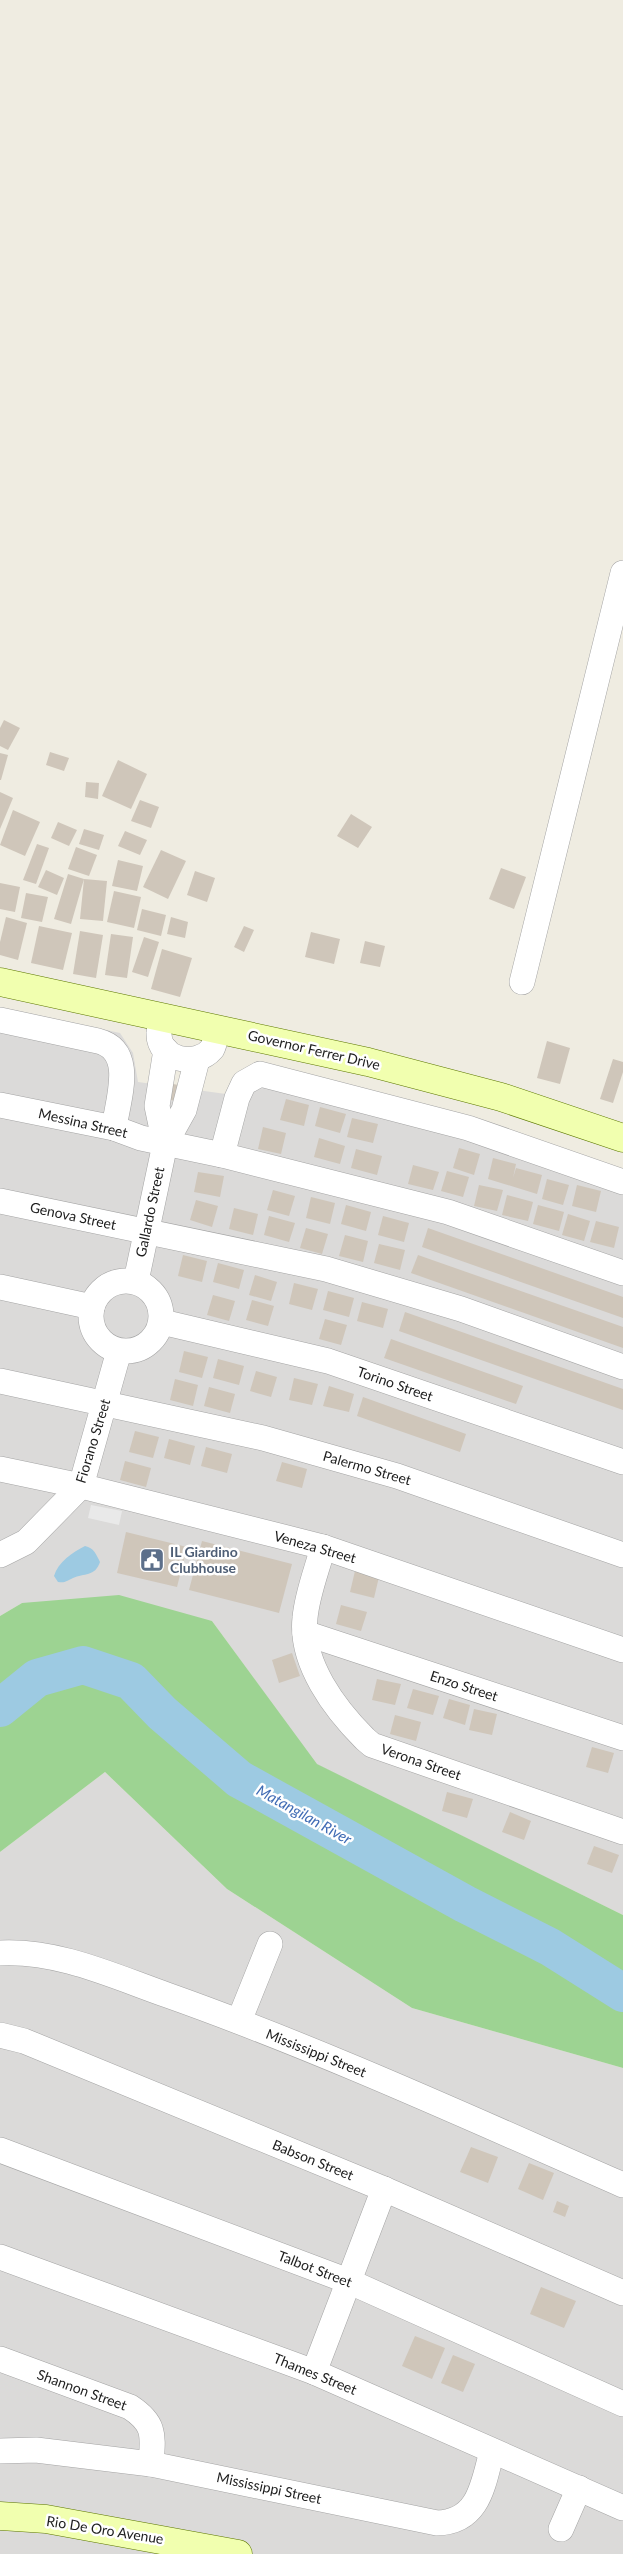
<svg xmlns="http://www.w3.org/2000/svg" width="623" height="2554" font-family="Lato,sans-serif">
<rect width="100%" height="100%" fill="#efece1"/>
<g fill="#dbdad9">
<polygon points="0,1007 120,1033 133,1053 138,1082 226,1094 240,1072 259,1062 474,1119 623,1170 623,1915 316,1764 212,1621 22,1603 0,1616"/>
<polygon points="105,1772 227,1889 412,2008 623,2068 623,2554 0,2554 0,1852"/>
</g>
<polygon fill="#9dd392" points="119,1595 212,1621 317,1764 623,1915 623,2068 412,2008 227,1889 105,1772 0,1852 0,1616 22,1603"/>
<polygon fill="#e9e9e9" points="91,1505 122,1511 119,1525 88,1518"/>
<path fill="#9dcae2" d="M85,1546C94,1548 96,1554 100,1562C95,1577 84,1573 73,1578C66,1581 66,1583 58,1582L54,1576C58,1562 73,1552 85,1546Z"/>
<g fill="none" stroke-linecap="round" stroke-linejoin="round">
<polyline stroke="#9dcae2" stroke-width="38" points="0,1708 37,1678 83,1665 131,1681 162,1713 239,1779 465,1904 550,1947 623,1993"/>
</g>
<g fill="#cfc6ba">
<polygon points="4,720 20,728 8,750 0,746 0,728"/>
<polygon points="50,752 69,758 64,771 46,765"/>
<polygon points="0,753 8,755 1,780 0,780"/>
<polygon points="118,760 147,774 131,809 102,796"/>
<polygon points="86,782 99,783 98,799 85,797"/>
<polygon points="0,792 13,798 0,829"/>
<polygon points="140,800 159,807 151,828 131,821"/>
<polygon points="13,810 40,822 25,856 0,845"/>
<polygon points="351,814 372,827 358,848 337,836"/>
<polygon points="58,822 77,830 69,846 51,838"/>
<polygon points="84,829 104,835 99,850 79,844"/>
<polygon points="125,831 147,840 140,855 118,846"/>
<polygon points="37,844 49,848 36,884 23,880"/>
<polygon points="76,847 97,855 89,876 68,869"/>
<polygon points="161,850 186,861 168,899 143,887"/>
<polygon points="118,860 143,866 137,891 112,886"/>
<polygon points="501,868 526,877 514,909 489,899"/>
<polygon points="46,870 64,878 57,895 38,887"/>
<polygon points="195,871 215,878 207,902 187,895"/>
<polygon points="68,874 84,879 107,881 103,921 80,919 84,879 71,924 54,919"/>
<polygon points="0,883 20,887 15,912 0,909"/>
<polygon points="114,891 141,897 134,928 107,922"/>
<polygon points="26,893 48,897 42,922 21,918"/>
<polygon points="142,909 166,915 161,936 137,930"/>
<polygon points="6,917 27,923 18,960 0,955 0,942"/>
<polygon points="171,917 188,922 185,938 167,934"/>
<polygon points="39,926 72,933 63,970 31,963"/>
<polygon points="244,926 254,930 244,952 234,947"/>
<polygon points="80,931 103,935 96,978 73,974"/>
<polygon points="311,932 340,939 334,964 305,957"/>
<polygon points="111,934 133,937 127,978 105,975"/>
<polygon points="144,937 159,942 148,977 132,972"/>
<polygon points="365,941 385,946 380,967 360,963"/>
<polygon points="162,949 192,958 180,997 151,989"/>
<polygon points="547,1041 570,1048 560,1084 537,1078"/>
<polygon points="613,1059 623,1062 623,1072 613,1103 600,1099"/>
<polygon points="166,1083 179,1085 176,1101 164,1099"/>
<polygon points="286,1099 309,1105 304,1126 280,1120"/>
<polygon points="320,1107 346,1114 340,1133 315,1126"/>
<polygon points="352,1118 378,1124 373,1143 347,1137"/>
<polygon points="263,1127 286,1133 281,1154 258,1149"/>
<polygon points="319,1138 345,1146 340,1164 314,1157"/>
<polygon points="459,1148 480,1154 474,1175 453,1168"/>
<polygon points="356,1149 382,1156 377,1175 351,1168"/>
<polygon points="493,1158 516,1164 513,1178 516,1168 542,1175 537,1194 488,1179"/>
<polygon points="413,1165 439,1172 433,1190 408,1184"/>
<polygon points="447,1171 469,1177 463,1197 441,1191"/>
<polygon points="198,1172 224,1176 220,1197 194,1192"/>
<polygon points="547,1179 569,1185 563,1205 542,1199"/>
<polygon points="479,1185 503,1190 497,1211 474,1206"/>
<polygon points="577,1185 601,1191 596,1212 572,1206"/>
<polygon points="273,1190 295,1196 289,1216 267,1210"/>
<polygon points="507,1195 533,1202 528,1221 502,1215"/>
<polygon points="311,1197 335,1203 330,1224 306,1218"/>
<polygon points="196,1200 218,1206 212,1227 190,1220"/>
<polygon points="346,1205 371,1212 366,1231 341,1224"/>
<polygon points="538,1205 564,1212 559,1231 533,1224"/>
<polygon points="234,1208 258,1214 253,1235 229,1229"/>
<polygon points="568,1214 590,1221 584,1241 562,1235"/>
<polygon points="269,1216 295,1223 289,1242 264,1235"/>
<polygon points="383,1216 409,1223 404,1242 378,1235"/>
<polygon points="596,1221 619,1227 614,1248 590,1242"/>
<polygon points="306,1228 328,1234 322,1254 300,1248"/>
<polygon points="428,1228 623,1297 623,1318 422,1247"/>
<polygon points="345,1235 368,1241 363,1262 339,1256"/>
<polygon points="379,1244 405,1250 400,1270 374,1263"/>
<polygon points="183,1255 207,1261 202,1282 178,1276"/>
<polygon points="418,1255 623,1327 623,1348 411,1273"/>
<polygon points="218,1263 244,1270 239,1289 213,1282"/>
<polygon points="255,1275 277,1282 271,1301 249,1295"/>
<polygon points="294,1283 318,1289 312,1310 289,1304"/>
<polygon points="328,1291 354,1298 349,1317 323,1310"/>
<polygon points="213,1295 235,1301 229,1321 207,1315"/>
<polygon points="252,1300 274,1306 268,1326 246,1320"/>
<polygon points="362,1302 388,1309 383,1328 357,1321"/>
<polygon points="405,1312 623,1389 623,1410 399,1331"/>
<polygon points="325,1319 347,1325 341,1345 319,1339"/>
<polygon points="391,1339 523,1386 516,1404 384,1358"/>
<polygon points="184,1351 208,1357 202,1378 179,1372"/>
<polygon points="218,1359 244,1366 239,1385 213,1378"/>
<polygon points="256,1371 277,1377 271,1397 250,1391"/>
<polygon points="294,1378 318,1384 312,1405 289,1400"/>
<polygon points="175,1379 198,1385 193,1406 170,1400"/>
<polygon points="329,1386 354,1394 349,1412 323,1406"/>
<polygon points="209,1387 235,1394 230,1413 204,1406"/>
<polygon points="363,1397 466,1434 460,1452 357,1416"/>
<polygon points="135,1431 159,1437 153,1458 129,1452"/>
<polygon points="169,1439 195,1446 190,1465 164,1458"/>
<polygon points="206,1447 232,1454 227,1473 201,1466"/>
<polygon points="125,1461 151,1468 146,1487 120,1480"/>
<polygon points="282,1462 307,1469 302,1488 276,1481"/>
<polygon points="126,1532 187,1547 177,1587 117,1573"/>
<polygon points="202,1541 292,1564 279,1613 189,1590"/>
<polygon points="355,1571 379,1577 374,1598 350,1592"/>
<polygon points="341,1605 367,1612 361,1631 336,1624"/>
<polygon points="292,1653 300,1676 279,1683 272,1660"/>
<polygon points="377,1679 401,1684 395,1705 372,1700"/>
<polygon points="413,1689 439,1696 433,1715 407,1708"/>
<polygon points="449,1699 470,1705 465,1725 443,1718"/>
<polygon points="474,1709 497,1714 492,1735 469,1730"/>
<polygon points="395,1715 421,1722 416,1741 390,1734"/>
<polygon points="592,1747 614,1753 608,1773 586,1767"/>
<polygon points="447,1792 473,1799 467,1818 442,1811"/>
<polygon points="510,1812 531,1821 524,1840 502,1832"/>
<polygon points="594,1846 619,1855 612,1873 587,1864"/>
<polygon points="471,2147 498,2157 488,2183 460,2172"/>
<polygon points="529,2163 554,2173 543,2200 518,2189"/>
<polygon points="557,2201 569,2206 565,2217 553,2212"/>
<polygon points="541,2287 576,2301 564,2328 530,2314"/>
<polygon points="415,2336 445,2348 432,2379 402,2366"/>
<polygon points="453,2355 475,2364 463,2392 441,2383"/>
</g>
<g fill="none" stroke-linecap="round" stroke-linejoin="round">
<defs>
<g id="street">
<polyline points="522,982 623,573"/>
<path d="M163,1017C162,1022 159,1028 159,1033C158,1060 196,1068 212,1049C215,1044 216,1035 217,1030"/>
<path d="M0,1020L98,1041C136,1051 118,1099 114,1128"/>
<polyline points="0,1105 114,1128 141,1138 222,1155 448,1212 623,1273"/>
<polyline points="165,1144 157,1106 166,1050"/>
<polyline points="222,1155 237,1098 244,1083 260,1074 468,1128 623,1182"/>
<polyline points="0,1201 326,1269 461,1309 623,1367"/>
<circle cx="126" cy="1316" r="35"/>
<polyline points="136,1281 165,1144 184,1110 197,1060"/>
<polyline points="0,1287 92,1307"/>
<polyline points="162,1322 328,1361 623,1462"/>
<polyline points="0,1381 263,1438 397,1476 623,1555"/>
<polyline points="0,1469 81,1486 323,1547 623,1650"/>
<path d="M323,1547C317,1570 307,1594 305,1618C300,1663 335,1709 365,1739L372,1745L623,1832"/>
<polyline points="0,1555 26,1542 81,1486 119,1351"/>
<polyline points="305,1633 623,1738"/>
<path d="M0,1953C58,1950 113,1976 167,1995C322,2050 472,2119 623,2185"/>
<polyline points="239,2021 270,1944"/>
<polyline points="0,2035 24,2041 384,2189 623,2293"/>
<polyline points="0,2150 348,2281 623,2404"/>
<polyline points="0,2257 314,2372 623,2508"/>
<path d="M0,2359L130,2407C156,2424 153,2436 151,2464"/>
<polyline points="314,2372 384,2189"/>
<path d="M0,2451L36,2450L151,2464L437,2523C479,2522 483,2485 492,2451"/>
<polyline points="561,2529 579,2488"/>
</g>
<g id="secondary">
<polyline points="0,982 368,1062 501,1097 623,1138"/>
<polyline points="0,2516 46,2519 238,2554"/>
</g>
</defs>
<use href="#street" stroke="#a4a4a4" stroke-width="26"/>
<use href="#secondary" stroke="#5c7700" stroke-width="29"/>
<use href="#street" stroke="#fff" stroke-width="25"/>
<use href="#secondary" stroke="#f1ffaf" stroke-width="28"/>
</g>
<defs>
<symbol id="civic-square" viewBox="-11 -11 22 22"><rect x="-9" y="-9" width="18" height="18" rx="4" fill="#5c6f8a" stroke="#fff"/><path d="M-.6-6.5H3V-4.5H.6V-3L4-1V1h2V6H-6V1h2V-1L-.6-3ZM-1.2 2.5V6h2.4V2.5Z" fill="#fff"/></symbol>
</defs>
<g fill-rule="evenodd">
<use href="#civic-square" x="138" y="1546" width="28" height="28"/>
</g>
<g text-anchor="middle" stroke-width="5" stroke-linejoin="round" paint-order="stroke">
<g font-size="14" fill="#1d1d1d" stroke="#fff">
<text transform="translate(314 1050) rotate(13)" y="5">Governor Ferrer Drive</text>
<text transform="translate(83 1123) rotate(13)" y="5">Messina Street</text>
<text transform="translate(150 1212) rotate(-78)" y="5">Gallardo Street</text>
<text transform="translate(73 1216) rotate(12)" y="5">Genova Street</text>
<text transform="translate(395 1384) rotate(19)" y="5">Torino Street</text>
<text transform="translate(93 1441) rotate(-73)" y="5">Fiorano Street</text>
<text transform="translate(367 1468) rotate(16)" y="5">Palermo Street</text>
<text transform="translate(315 1547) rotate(16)" y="5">Veneza Street</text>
<text transform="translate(464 1686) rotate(18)" y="5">Enzo Street</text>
<text transform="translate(421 1762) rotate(19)" y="5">Verona Street</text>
<text transform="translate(316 2053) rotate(22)" y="5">Mississippi Street</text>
<text transform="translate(313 2160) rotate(22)" y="5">Babson Street</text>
<text transform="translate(315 2269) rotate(21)" y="5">Talbot Street</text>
<text transform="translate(315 2374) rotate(22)" y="5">Thames Street</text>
<text transform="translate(82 2390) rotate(20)" y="5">Shannon Street</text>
<text transform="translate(269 2488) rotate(12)" y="5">Mississippi Street</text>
<text transform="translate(105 2530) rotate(9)" y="5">Rio De Oro Avenue</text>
</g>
<g font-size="14" font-weight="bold" fill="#4e5e75" stroke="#fff" text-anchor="start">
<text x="170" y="1557">IL Giardino<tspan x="170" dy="16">Clubhouse</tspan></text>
</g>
<g font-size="15" font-style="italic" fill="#406cb5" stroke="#fff">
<text transform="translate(304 1815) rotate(29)" y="5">Matangilan River</text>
</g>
</g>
</svg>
